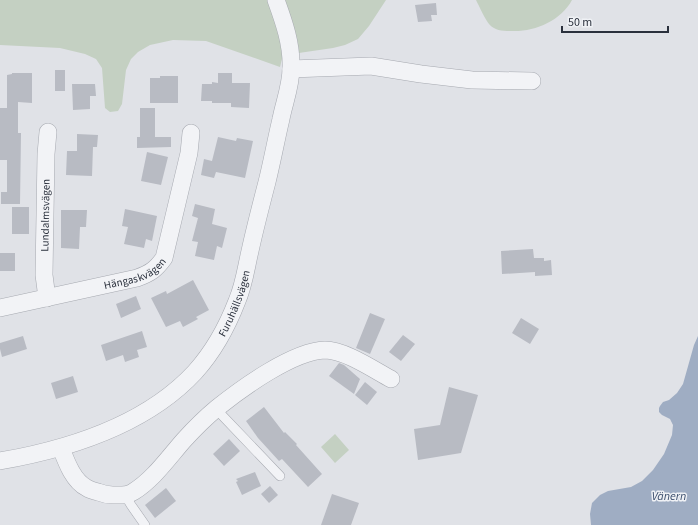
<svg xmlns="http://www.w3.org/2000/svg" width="698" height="525" font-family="'Source Sans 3',sans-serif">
<rect width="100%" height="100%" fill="#e0e2e7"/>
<g fill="#c4d0c2">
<polygon points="0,0 386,0 369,26 358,39 345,45 333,48 285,55 282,59 280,67 206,41 173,40 150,45 138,52 131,59 126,70 122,104 118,111 110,112 105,108 102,68 96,59 85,54 60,48 0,45"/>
<path d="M476,0H572C561,21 534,32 512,31C503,31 495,31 489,24C486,21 479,6 476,0Z"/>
<polygon points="335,434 349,450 335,463 321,447"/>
</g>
<polygon fill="#9fadc3" points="698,336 698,525 591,525 590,514 592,503 600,495 608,491 631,487 642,481 653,470 664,454 672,435 673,425 670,419 662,415 659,412 659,408 660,406 663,402 669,400 677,393 683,384 694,345"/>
<g fill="#b8bbc3">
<polygon points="436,3 437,15 431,15 432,21 418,22 415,5"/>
<rect x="55" y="70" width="10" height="21"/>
<polygon points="12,73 32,73 32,103 18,102 18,133 21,133 20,204 1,204 1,192 7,192 7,160 0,160 0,108 7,108 7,75 12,74"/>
<polygon points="218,73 232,73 232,83 250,83 249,108 231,107 231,103 212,103 212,101 201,101 202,84 212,84 212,82 218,83"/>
<polygon points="160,76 178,76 178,103 150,103 150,78 160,78"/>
<polygon points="72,84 95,84 96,96 90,96 90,109 73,110"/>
<polygon points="140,108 155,108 155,137 171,137 171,147 137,148 137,137 140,137"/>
<polygon points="77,134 98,135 97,147 93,147 92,176 66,175 67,151 77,151"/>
<polygon points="218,137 236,141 237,138 253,141 245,178 216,172 214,178 201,175 204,159 212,161"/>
<polygon points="147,152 168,157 161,185 141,181"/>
<polygon points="195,204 215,209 212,224 227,228 222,248 217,246 214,260 195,256 198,242 192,241 198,218 192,216"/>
<rect x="12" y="207" width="17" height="27"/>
<polygon points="125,209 157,216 152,241 146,239 144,248 124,244 128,227 122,226"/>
<polygon points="61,210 87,210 86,227 80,227 79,249 61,248"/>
<polygon points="533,249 534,258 544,258 544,261 551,260 552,275 535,276 535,272 502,274 501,251"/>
<rect x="0" y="253" width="15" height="18"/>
<polygon points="193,280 209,310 196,317 198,319 183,327 180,321 166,327 151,298 166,291 167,294"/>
<polygon points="136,296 141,309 121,318 116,304"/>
<polygon points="370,313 385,319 370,354 356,348"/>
<polygon points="521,318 539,329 530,344 512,333"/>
<polygon points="142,331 147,347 137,350 139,357 125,362 123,355 106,361 101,345"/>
<polygon points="403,335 415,344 401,361 389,352"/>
<polygon points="23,336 27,349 2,357 0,349 0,343"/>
<polygon points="339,363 344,365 360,379 354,394 329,376"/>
<polygon points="73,376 78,392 56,399 51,383"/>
<polygon points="365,382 377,392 367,405 355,395"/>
<polygon points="449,387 478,395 461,453 418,460 414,429 440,425"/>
<polygon points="264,407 284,433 285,432 297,444 296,445 322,474 308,487 282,459 279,461 258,438 246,421"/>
<polygon points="229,439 240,451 224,466 213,454"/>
<polygon points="255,472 261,486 242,495 236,482 238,481 236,479"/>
<polygon points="270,486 278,495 269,503 261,494"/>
<polygon points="166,488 176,501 155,518 145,505"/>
<polygon points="332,494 359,503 351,525 321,525"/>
</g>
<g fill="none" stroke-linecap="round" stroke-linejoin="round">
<defs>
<g id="service">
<polyline points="216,409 280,476"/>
<polyline points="125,495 131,505 145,525"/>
</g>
<g id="minor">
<polyline points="291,69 371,66 421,74 472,80 532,81"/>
<path id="s1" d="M47,298L44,275L46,154L48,132"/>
<path id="s2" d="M0,308L137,278C151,273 156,269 164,258L189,153L191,133"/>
<path d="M61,448C66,461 73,481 87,488C90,490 94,491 98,492C103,494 107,495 113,495C120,495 127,496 133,492C153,480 169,457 184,440C194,429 205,418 217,408C242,388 293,351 325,350C345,350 374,370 391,379"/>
<path id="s3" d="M0,461C69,449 146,425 195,372C213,352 227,327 237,301C244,285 246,268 250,251C255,228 261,205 267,182C272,162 276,140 281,119C284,103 291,86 291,68C292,45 284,22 276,0"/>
</g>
</defs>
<use href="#service" stroke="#a6a9b0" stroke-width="10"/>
<use href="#minor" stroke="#a6a9b0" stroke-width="18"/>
<use href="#service" stroke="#f2f3f6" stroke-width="9"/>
<use href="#minor" stroke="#f2f3f6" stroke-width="17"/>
</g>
<g text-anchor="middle" stroke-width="3" stroke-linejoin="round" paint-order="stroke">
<g font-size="11" fill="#2a303c" stroke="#eff1f5">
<text dy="4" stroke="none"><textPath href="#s1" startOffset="83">Lundalmsvägen</textPath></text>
<text dy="4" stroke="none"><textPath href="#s2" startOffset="140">Hängaskvägen</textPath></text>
<text dy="4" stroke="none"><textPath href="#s3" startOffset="298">Furuhällsvägen</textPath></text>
</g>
<g font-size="12" font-style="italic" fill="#394c6b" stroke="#eff1f5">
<text x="669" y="500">Vänern</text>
</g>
</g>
<path d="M562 26v6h106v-6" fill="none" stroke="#2a303c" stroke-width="2"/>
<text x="568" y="26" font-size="12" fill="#2a303c" stroke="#eff1f5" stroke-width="3" paint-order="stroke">50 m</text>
</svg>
